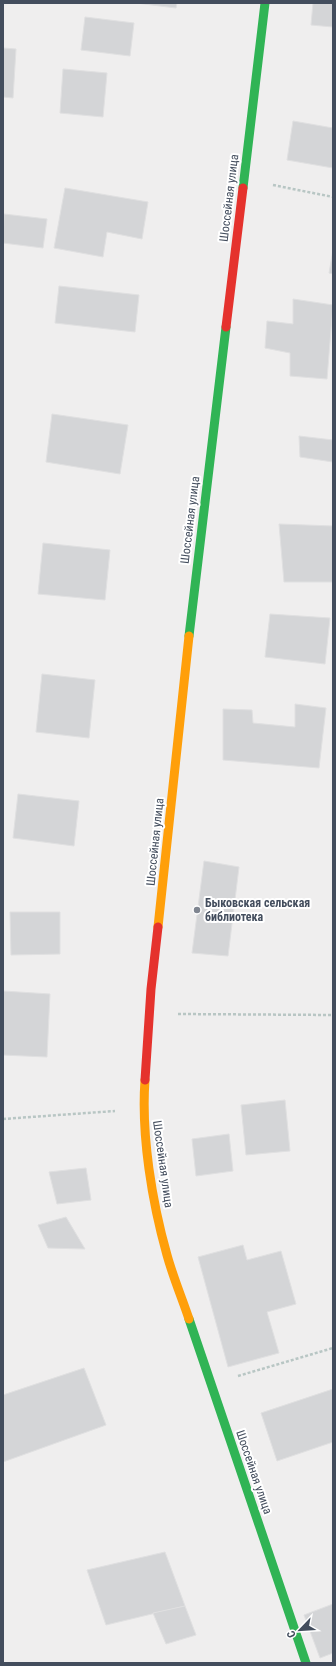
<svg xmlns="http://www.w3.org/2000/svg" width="336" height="1666" font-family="'Roboto Condensed',sans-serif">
<rect width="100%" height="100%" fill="#efeeee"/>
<g fill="#d4d5d7" stroke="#e0e0e1">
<polygon points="136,3 177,3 176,8"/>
<polygon points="313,3 333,3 333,27 311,25"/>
<polygon points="85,17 134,23 130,56 81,50"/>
<polygon points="3,48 16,49 13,98 3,97"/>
<polygon points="63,69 107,73 103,117 60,113"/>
<polygon points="293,121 333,128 333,168 287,160"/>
<polygon points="65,188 148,202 142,239 107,232 103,257 54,248"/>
<polygon points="4,214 47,219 43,248 3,243"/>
<polygon points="333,250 333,274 329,273"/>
<polygon points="59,286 139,295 135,332 55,323"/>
<polygon points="293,299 333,305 327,379 290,376 290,353 265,348 267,321 293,324"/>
<polygon points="52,414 128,425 120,474 46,462"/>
<polygon points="299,436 333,440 333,462 300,457"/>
<polygon points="279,524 333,526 333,582 284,582"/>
<polygon points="43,543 110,550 105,600 38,594"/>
<polygon points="270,614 330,618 325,664 265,657"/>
<polygon points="42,674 95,680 89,738 36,732"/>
<polygon points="295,704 326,708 319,768 223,760 223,709 252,710 253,723 295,727"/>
<polygon points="18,794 79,801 74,846 13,838"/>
<polygon points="204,861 239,867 228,956 192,953"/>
<polygon points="10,912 60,912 60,954 11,955"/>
<polygon points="3,991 50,994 47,1057 3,1055"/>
<polygon points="285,1100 290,1151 246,1155 241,1105"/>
<polygon points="229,1134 233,1171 196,1176 192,1139"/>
<polygon points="86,1168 91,1200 57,1204 49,1172"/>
<polygon points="66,1217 85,1249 48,1248 38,1225"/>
<polygon points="243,1245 247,1260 281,1251 296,1304 267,1312 279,1353 228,1367 198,1257"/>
<polygon points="84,1368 106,1425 3,1462 3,1395"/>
<polygon points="333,1389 333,1442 277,1461 261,1413"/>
<polygon points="165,1552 185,1606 106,1625 87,1570"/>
<polygon points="333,1604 333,1653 320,1658 304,1615"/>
<polygon points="185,1606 196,1635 166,1644 153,1613"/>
</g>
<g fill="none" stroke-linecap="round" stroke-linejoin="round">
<g stroke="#b8c6c4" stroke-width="2.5" stroke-dasharray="3 2" stroke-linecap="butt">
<polyline points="273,185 333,197"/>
<polyline points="178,1014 333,1015"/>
<polyline points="3,1119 115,1111"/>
<polyline points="238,1376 333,1348"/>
</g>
<g stroke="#30b455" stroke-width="9">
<polyline points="243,188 265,3"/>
<polyline points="189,636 226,327"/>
<polyline points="189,1319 306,1663"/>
</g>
<g stroke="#ff9f0a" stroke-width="9">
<polyline points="158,927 189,636"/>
<path d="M145,1080C141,1135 152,1202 167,1255C173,1277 182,1298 189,1319"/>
</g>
<g stroke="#e5322d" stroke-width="9">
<polyline points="226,327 243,188"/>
<polyline points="145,1080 151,989 158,927"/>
</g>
</g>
<circle fill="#7f8590" stroke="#fff" stroke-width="1.5" cx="197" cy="910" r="4"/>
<g text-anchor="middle" stroke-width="4" stroke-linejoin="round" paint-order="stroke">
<g font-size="12" fill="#434d5d" stroke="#fff">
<text transform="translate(229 198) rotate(-83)" y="4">Шоссейная улица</text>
<text transform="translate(190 520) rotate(-83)" y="4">Шоссейная улица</text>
<text transform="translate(155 842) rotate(-84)" y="4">Шоссейная улица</text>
<text transform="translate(163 1164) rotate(82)" y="4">Шоссейная улица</text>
<text transform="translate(254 1472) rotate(71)" y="4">Шоссейная улица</text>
</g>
<g font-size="12" font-weight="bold" fill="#434d5d" stroke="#fff" text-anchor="start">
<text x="205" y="907">Быковская сельская<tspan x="205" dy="14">библиотека</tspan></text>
</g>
</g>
<rect width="336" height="1666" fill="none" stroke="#434d5d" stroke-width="8"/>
<g transform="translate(300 1630) rotate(245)" stroke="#ffffff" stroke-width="3" paint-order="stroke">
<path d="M0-3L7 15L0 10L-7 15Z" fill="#434d5d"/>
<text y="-6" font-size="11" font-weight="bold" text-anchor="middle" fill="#434d5d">С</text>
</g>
</svg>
